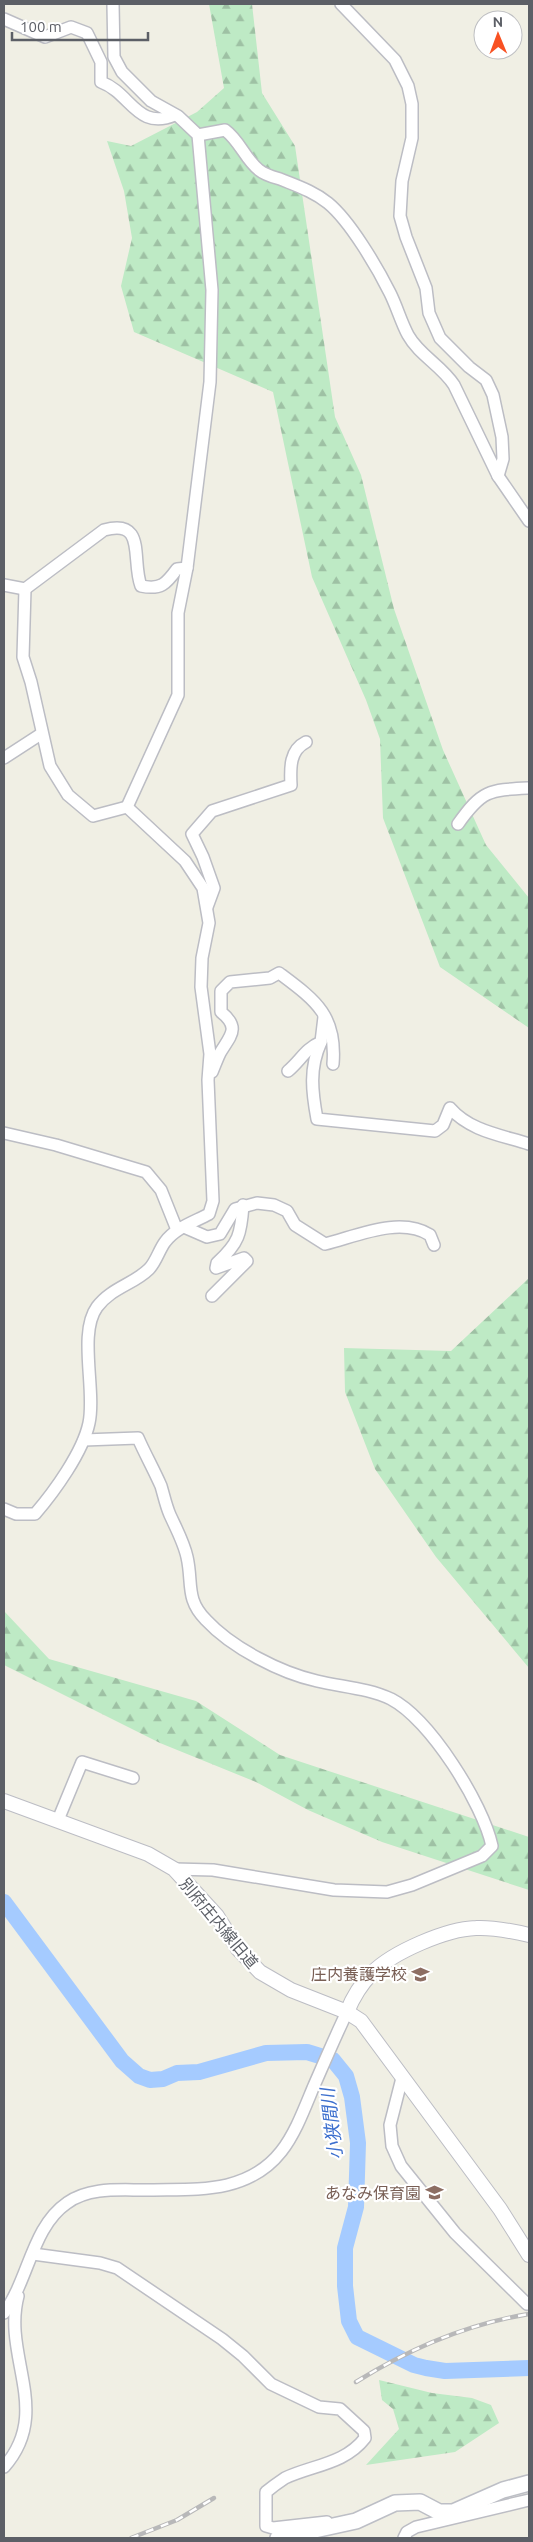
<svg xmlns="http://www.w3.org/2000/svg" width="533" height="2542" font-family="Ubuntu,'Noto Sans JP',sans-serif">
<defs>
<pattern id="forest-firs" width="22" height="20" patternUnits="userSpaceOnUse" patternTransform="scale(1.25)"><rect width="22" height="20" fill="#beeac5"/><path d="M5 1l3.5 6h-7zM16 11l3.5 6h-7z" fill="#9ec1a4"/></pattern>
</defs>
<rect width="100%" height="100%" fill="#f0efe4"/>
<g fill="url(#forest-firs)">
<polygon points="209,4 252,4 262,93 295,146 335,417 361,475 394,609 443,750 486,845 529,898 529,1028 440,967 383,818 380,739 366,700 312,577 273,392 134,332 121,286 132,238 124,191 107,141 131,146 197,112 224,88"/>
<polygon points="529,1278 529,1668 436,1557 375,1469 345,1392 344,1348 451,1351"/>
<polygon points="4,1611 49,1659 196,1701 280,1755 529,1837 529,1890 382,1842 308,1810 256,1782 160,1743 4,1665"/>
<polygon points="379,2380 432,2393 472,2398 491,2405 499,2423 455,2452 366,2465 399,2429 393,2409 382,2400"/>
</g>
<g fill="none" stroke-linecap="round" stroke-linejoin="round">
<polyline stroke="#a5cbff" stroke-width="16" points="4,1902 122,2061 139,2076 150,2080 163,2079 177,2073 199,2072 266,2053 307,2052 333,2060 346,2076 352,2097 358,2143 356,2207 345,2248 345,2286 349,2321 357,2337 414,2365 426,2368 445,2371 529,2368"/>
<defs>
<g id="minor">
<polyline points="113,4 114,57 122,72 151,101 178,116 198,135 212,290 210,382 187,568 178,613 178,695 127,807"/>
<polyline points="341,4 395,60 408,86 412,104 412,138 402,181 400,216 406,237 426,288 429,313 440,338 469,367 486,380 493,395 502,437 503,459 498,476"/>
<path d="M4,19L45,37L71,27L87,33L101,62V82C131,93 137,131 175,115"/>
<path d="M198,135L225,130C240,141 245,159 259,170C265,175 273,177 280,179C297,186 313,191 328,203C350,221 377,267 390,293C397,307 401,322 408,335C419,355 442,366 454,385L498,476L529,521"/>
<path d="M4,585L25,589L104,530C147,518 131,560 141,586C161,590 166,584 177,569L187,568"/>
<polyline points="25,589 23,657 31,682 50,766 68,795 93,816 127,807"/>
<polyline points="4,758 41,734"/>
<path d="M458,824C482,790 489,790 529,788"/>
<path d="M207,907L214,888L203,857L192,834L212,811L291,785C290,767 290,750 306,742"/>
<path d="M321,1042C309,1068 312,1092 317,1119L435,1131L443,1125L450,1108C470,1131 501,1135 529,1144"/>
<path d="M288,1071C301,1060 305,1049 321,1042L324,1017"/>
<path d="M212,1072C215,1065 217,1059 220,1053C230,1036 241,1028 221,1012V991L230,982L270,978L279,973C315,1000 337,1015 333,1064"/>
<polyline points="4,1133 56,1145 146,1172 161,1190 177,1230"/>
<path d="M184,1227L207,1237L220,1234L235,1209L257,1203L274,1205L287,1211L295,1225L325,1244C357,1236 400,1216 430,1235L434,1245"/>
<path d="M212,1296L247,1261L244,1258L216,1268L217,1263C239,1243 241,1234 243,1205"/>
<path d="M84,1440L138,1438C145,1454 154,1470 161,1486C164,1496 166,1506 170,1515C176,1528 184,1543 187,1557C193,1583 185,1599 206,1620C232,1648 281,1673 317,1681C342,1687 368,1688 391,1699C430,1719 483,1804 492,1846L482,1856L412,1885L387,1892L334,1890L213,1870L174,1869"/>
<path d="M4,1509L16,1514H35C54,1492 83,1452 89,1423C96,1390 78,1333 97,1307C111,1288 134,1284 149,1269C156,1262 159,1250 165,1242C175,1228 194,1222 209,1214L213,1201L208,1080L210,1054L201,987L202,958L209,923L203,888L185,861L127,807"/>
<polyline points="58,1820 82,1762 133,1778"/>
<polyline points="402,2078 390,2125 392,2146 401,2166 455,2233 527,2304 529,2303"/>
<path d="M33,2254L100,2263L117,2268L222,2339L243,2356L271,2384L319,2407L340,2409L364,2431L365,2438C345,2464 313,2465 285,2478C279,2482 272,2487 266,2492V2526L273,2528L327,2522"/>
<path d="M4,2313C29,2279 32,2227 67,2203C89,2187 119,2190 144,2190C172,2189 201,2191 227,2185C281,2172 294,2134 313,2088C324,2063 335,2037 347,2012"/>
<path d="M4,2467C53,2412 2,2356 18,2296"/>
<polyline points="404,2538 407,2532 416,2527 529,2500"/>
</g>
<g id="tertiary">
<polyline points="4,1801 148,1854 174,1869 217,1916 238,1949 260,1972 291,1990 347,2012 361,2021 500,2209 529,2255"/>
<path d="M347,2012C353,1997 360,1985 372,1973C393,1952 446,1929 476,1928C494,1927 512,1931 529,1935"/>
</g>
<polyline id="secondary" points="278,2538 356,2521 395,2503 420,2502 439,2512 453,2512 503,2490 529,2483"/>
</defs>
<use href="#minor" stroke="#bcbdc4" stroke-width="14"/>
<use href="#tertiary" stroke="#bcbdc4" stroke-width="16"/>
<use href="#secondary" stroke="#bdbfc6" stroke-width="18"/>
<use href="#minor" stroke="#fff" stroke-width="11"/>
<use href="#tertiary" stroke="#fff" stroke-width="14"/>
<use href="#secondary" stroke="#fff" stroke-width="15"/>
<defs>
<g id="rail">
<path d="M356,2382C409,2349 467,2324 529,2314"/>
<polyline points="131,2538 177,2520 214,2498"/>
</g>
</defs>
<use href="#rail" stroke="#b8b8b9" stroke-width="4.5"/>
<use href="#rail" stroke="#fff" stroke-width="2.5" stroke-dasharray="8" stroke-linecap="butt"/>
</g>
<defs>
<symbol id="school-bare" viewBox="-9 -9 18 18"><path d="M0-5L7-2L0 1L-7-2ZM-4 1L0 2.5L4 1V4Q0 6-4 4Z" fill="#8d6e63" stroke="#fff" stroke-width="2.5" paint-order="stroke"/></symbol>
</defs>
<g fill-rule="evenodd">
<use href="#school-bare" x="408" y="1962" width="25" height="25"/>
<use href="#school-bare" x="422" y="2180" width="25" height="25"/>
</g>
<g text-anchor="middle" stroke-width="4.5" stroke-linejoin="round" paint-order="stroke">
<g font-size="16" fill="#5c5f66" stroke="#fff">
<text transform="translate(219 1923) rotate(50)" y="6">別府庄内線旧道</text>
</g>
<g font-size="16" fill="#785e54" stroke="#fff" text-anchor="end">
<text x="407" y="1980">庄内養護学校</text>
<text x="421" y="2199">あなみ保育園</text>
</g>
<g font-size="18" font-style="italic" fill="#3c6fce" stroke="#fff">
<text transform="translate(332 2124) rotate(-97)" y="6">小狭間川</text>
</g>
</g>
<rect width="533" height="2542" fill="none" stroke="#5c5f66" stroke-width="10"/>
<g transform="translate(498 35) rotate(359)"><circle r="24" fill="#ffffff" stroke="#bebfc2"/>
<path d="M0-4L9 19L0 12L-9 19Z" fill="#f85122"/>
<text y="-8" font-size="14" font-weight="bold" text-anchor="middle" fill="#5c5f66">N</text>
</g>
<path d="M12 32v8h136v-8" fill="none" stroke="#5c5f66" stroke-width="2.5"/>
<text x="20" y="32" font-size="15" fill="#5c5f66" stroke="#ffffff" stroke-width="4" paint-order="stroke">100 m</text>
</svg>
